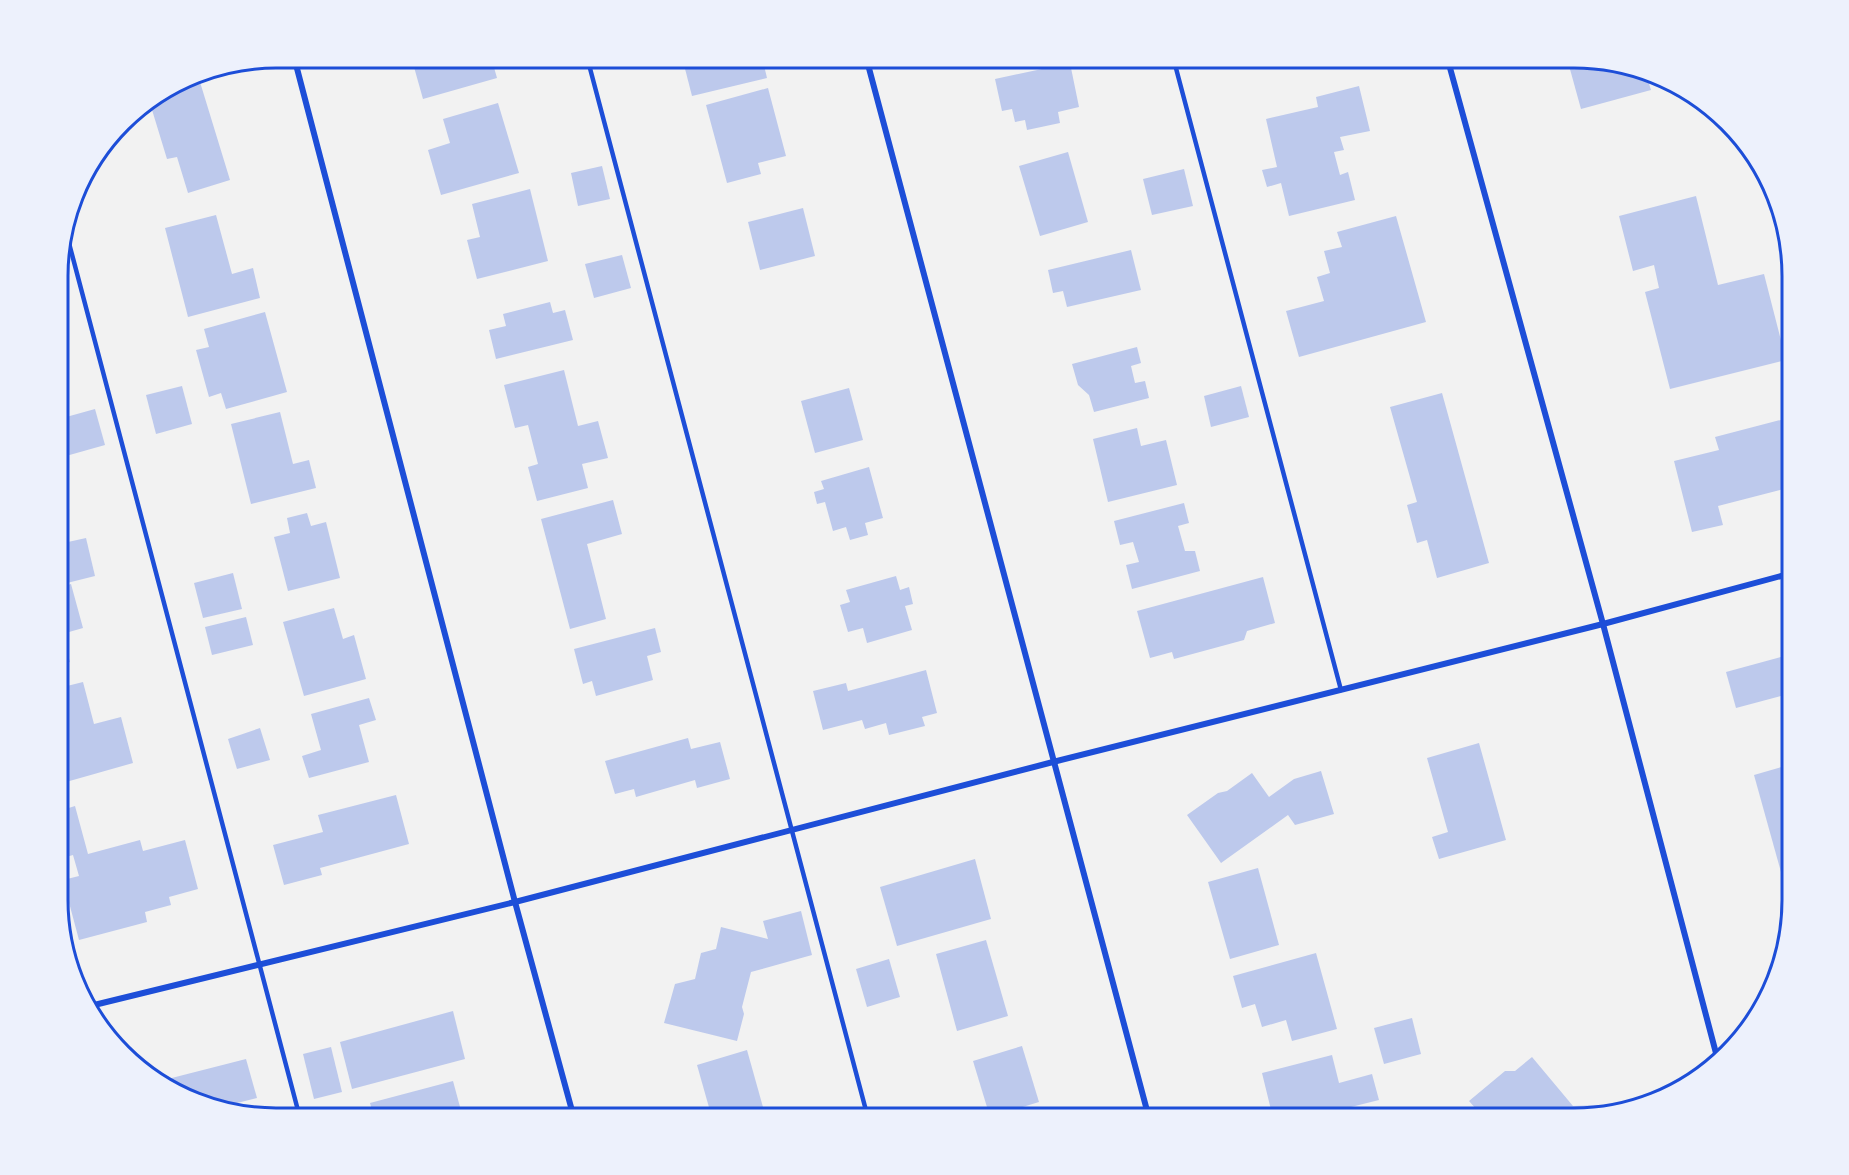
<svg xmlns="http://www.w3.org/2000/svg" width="1849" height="1175" font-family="Roboto,sans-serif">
<rect width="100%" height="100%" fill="#f2f2f2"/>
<g fill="#bdc9ec">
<polygon points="429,57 491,57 497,78 423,99 414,67 430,63"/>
<polygon points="682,57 762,57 767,78 692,96"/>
<polygon points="1249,57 1265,57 1265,58 1251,61"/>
<polygon points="1296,57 1337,57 1337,58 1302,67"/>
<polygon points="1581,58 1630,65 1645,71 1651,90 1581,109 1568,62"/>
<polygon points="1070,63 1079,107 1058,112 1060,123 1027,130 1025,120 1015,122 1012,109 1002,111 995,79"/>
<polygon points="200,82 230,180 188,193 177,157 167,159 149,100 157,95"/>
<polygon points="1359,86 1370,131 1340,137 1344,150 1334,152 1340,175 1348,172 1355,200 1289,216 1281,183 1267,187 1262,170 1277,167 1266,119 1318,107 1316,97"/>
<polygon points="768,88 786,156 758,163 761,174 727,183 706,105"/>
<polygon points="498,103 519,173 441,195 428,150 450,143 443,119"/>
<polygon points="1068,152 1088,222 1040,236 1019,166"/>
<polygon points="602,166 610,199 578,206 571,173"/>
<polygon points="1184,169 1193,206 1152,215 1143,179"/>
<polygon points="530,189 548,261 477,279 467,240 480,237 472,204"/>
<polygon points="1696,196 1718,285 1764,274 1786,360 1670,389 1645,292 1659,288 1654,265 1633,271 1619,216"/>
<polygon points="803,208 815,256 760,270 748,222"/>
<polygon points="216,215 232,274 253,268 260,298 188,317 165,228"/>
<polygon points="1396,216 1426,322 1299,357 1286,311 1324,301 1317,277 1330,273 1324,251 1342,247 1337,232"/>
<polygon points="1131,250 1141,290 1067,307 1063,291 1053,293 1048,270"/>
<polygon points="622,255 631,288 594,298 585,264"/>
<polygon points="550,302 553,313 565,310 573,340 496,359 489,330 506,326 503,314"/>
<polygon points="265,312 287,392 226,409 221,393 209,397 196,350 209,347 204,329"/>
<polygon points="1137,347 1141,363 1131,366 1135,383 1145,381 1149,398 1094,412 1089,395 1078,385 1072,364"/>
<polygon points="564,370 578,426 598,421 608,458 582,464 588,488 537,501 528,467 538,464 528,425 515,428 504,385"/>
<polygon points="182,386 192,424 156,434 146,395"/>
<polygon points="1241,386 1249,417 1211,427 1204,396"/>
<polygon points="849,388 863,440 815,453 801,401"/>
<polygon points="1442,393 1489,563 1437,578 1427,540 1417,543 1407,505 1417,502 1390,407"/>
<polygon points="95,409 105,445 66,456 59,431 59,419"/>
<polygon points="280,412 293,464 309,460 316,488 251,504 231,424"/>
<polygon points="1792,417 1792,487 1718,506 1723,525 1692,532 1674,461 1719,450 1715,437"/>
<polygon points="1137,428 1141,446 1166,440 1177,485 1108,502 1093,439"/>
<polygon points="869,467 883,518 865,523 868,535 850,540 846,527 833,531 825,502 817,504 814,492 824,489 821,481"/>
<polygon points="613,500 622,534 587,544 606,619 570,629 541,519"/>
<polygon points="1184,503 1189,523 1178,526 1185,551 1195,551 1200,571 1132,589 1126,565 1139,562 1133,542 1120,545 1114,521"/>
<polygon points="307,513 311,526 326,522 340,578 288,591 274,537 290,533 287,518"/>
<polygon points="86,538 95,576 59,585 59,544"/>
<polygon points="233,573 242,609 203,618 194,583"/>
<polygon points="896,576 900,590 909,587 913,604 905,606 912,630 867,643 863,628 848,632 840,605 850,602 846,590"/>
<polygon points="1263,577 1275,623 1247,631 1244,640 1174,659 1172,652 1150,658 1137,611"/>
<polygon points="71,584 83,628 62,634 70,662 59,665 59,588"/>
<polygon points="334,608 343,639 354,635 366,679 304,696 283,622"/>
<polygon points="246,617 253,645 212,655 205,627"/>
<polygon points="655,628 661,652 647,656 653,680 596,696 592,681 583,684 574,649"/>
<polygon points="1792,654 1792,693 1736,708 1726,672"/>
<polygon points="926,670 937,713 922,717 925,726 889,735 886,723 865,729 862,720 823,730 813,691 846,683 848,691"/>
<polygon points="83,682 94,724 121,717 133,763 59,784 59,688"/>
<polygon points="369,698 376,720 359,725 369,762 309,778 302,756 321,750 311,714"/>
<polygon points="260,728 270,760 237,769 228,739"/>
<polygon points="688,738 691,749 720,742 730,779 697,788 695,780 636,797 634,789 615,794 605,761"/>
<polygon points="1479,743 1506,840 1439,859 1432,837 1448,832 1427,758"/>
<polygon points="1792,764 1792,869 1781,872 1754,775"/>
<polygon points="1321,771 1334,814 1295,825 1288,815 1221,863 1187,815 1218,793 1227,791 1252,773 1269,797 1294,779"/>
<polygon points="396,795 409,844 320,868 322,875 284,885 273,845 323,832 318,815"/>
<polygon points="75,806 88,854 140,840 143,851 185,840 198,889 169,897 171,905 145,912 147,922 79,940 63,880 79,876 73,855 59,859 59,811"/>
<polygon points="975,859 991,919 897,946 880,887"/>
<polygon points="1258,868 1279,945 1230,959 1208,882"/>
<polygon points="801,911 812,955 751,972 742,1007 744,1014 737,1041 664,1023 675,984 695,979 701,953 716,949 721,927 768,939 763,921"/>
<polygon points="986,940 1008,1016 957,1031 936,954"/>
<polygon points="1316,953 1337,1029 1292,1041 1286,1020 1262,1027 1255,1004 1242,1008 1233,976"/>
<polygon points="889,959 900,997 867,1007 856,969"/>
<polygon points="453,1011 465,1059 352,1089 340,1042"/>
<polygon points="1412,1018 1421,1054 1384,1064 1374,1028"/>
<polygon points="1022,1046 1039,1102 990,1117 973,1061"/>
<polygon points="331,1047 342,1092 314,1099 303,1054"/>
<polygon points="747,1050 766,1118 712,1118 697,1065"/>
<polygon points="1332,1055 1339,1083 1372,1074 1379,1100 1307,1118 1273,1118 1262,1073"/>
<polygon points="1532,1057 1573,1106 1628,1104 1628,1105 1587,1118 1508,1118 1504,1113 1498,1118 1484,1118 1469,1101 1505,1071 1515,1071"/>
<polygon points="246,1059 257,1098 217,1108 206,1107 156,1082"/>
<polygon points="453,1081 463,1118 374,1118 370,1103"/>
</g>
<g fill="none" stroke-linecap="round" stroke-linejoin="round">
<g stroke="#1d4ed8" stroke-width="4.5">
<polyline points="587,57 868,1118"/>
<polyline points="1173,57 1341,690"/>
<polyline points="65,228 300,1118"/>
</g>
<g stroke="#1d4ed8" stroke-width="6">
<polyline points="294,57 515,902 574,1118"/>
<polyline points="866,57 1149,1118"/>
<polyline points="1447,57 1603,624 1717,1057"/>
<polyline points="86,1007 515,902 1053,762 1603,624 1792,573"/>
</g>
</g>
<path d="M0 0H1849V1175H0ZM276 68H1574A208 208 0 0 1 1782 276V900A208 208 0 0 1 1574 1108H276A208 208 0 0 1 68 900V276A208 208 0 0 1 276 68Z" fill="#edf1fc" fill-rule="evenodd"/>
<path fill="none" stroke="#1d4ed8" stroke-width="3" d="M276 68H1574A208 208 0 0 1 1782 276V900A208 208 0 0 1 1574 1108H276A208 208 0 0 1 68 900V276A208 208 0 0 1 276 68Z"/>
</svg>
